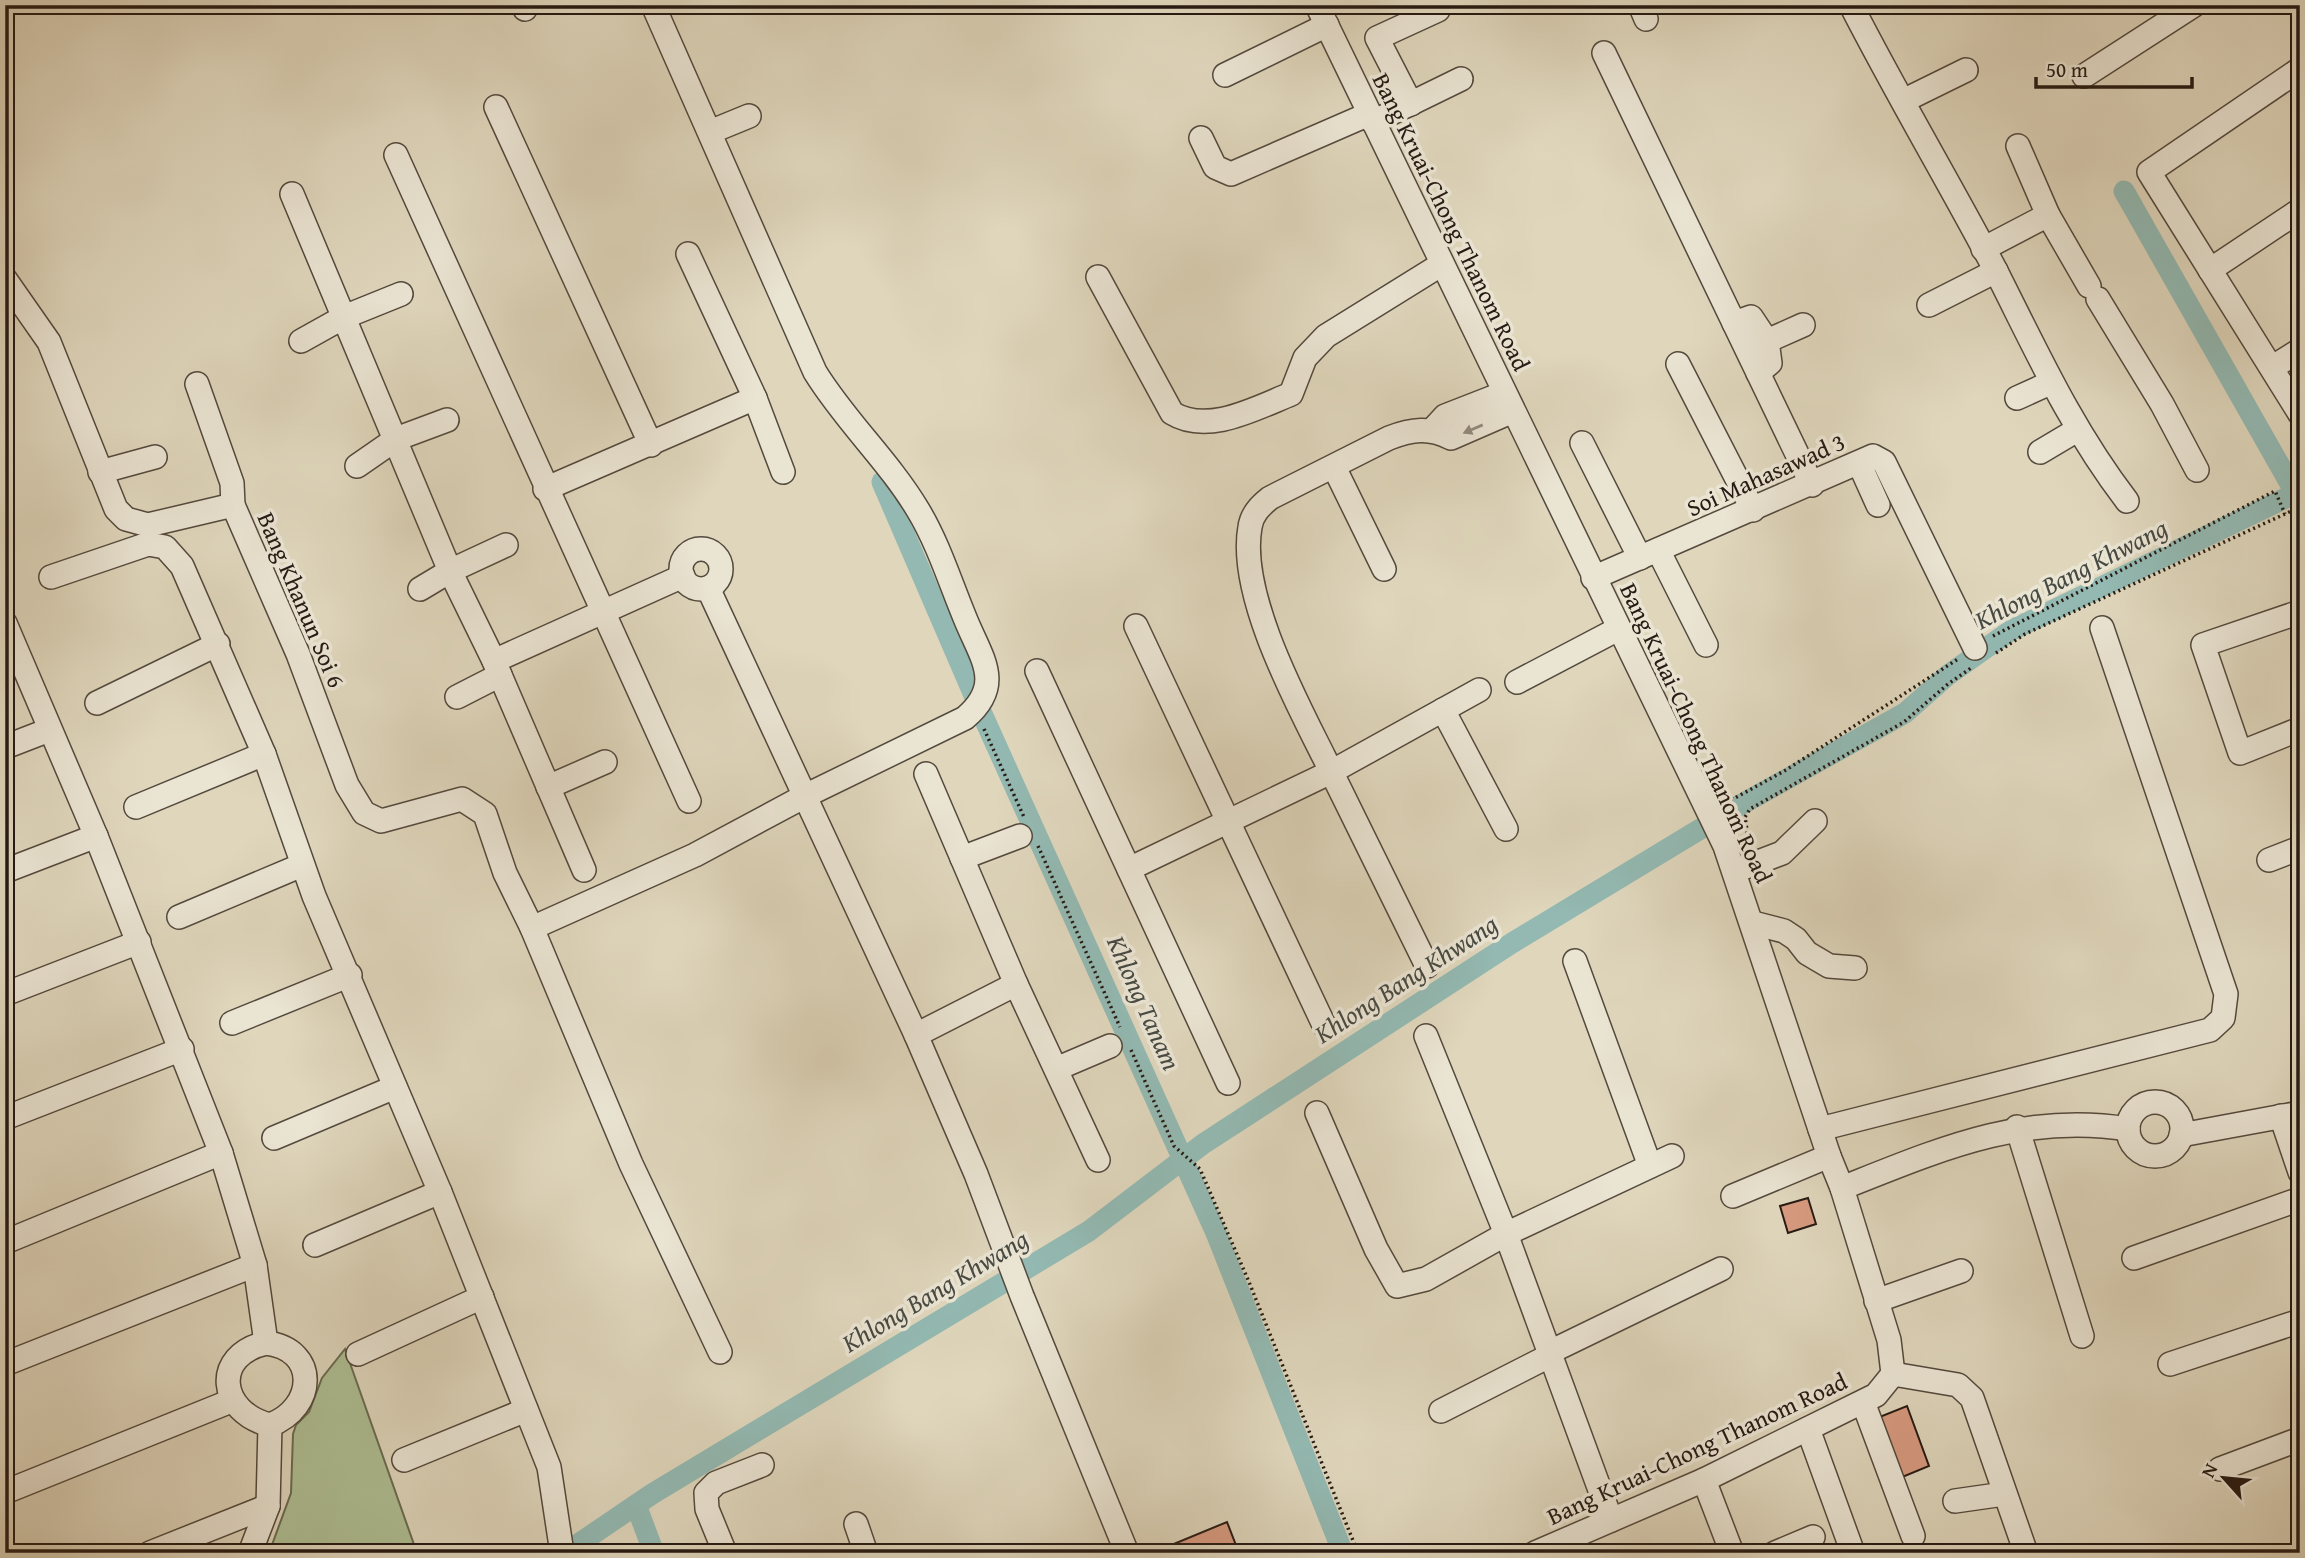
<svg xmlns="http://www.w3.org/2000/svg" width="2305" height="1558" font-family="'Gentium Book Plus',serif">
<rect width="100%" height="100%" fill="#dfd6bc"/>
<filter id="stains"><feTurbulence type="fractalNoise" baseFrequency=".00286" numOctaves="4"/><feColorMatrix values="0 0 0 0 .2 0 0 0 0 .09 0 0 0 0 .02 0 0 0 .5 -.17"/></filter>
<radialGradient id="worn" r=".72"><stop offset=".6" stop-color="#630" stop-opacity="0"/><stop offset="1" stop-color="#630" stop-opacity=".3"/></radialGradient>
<polygon fill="#aebe93" stroke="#6a6c53" stroke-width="2" points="345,1349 417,1553 269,1553 291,1493 293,1434 296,1425 309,1412 322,1378"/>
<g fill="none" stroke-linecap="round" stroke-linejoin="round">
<g stroke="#93b9b2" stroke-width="21">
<polyline points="2124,191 2296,494"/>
<polyline points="882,482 983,716 1216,1233 1343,1553"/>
<polyline points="636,1505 654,1553"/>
<polyline points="565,1553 652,1494 1089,1231 1203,1144 1512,943 1735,808 1905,713 1948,675 2010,631 2300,491"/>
</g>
</g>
<g fill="#d79a80" stroke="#261a13" stroke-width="2">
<polygon points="1808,1198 1816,1224 1788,1233 1780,1206"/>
<polygon points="1907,1406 1929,1466 1900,1478 1877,1418"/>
<polygon points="1227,1522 1239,1553 1152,1553"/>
</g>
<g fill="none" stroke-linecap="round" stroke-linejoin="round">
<defs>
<g id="minor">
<polyline points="524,5 525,9"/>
<polyline points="1317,5 1725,846 1829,1156 1842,1188 1889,1340 1893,1374 1876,1395 1704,1480 1535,1553"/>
<polyline points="1640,5 1646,19"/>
<path d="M1851,5C1897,95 1949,182 1996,271C2037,352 2071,428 2127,501"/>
<polyline points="1604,53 1812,485"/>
<polyline points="2300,69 2149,172 2300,414"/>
<polyline points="1225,75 1327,25"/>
<polyline points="2084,76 2194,5"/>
<polyline points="1903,101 1966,70"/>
<polyline points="1411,104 1377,38 1438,10"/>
<polyline points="496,107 651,445"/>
<polyline points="1373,122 1461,79"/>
<polyline points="710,132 749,116"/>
<polyline points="1201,138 1215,167 1231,174 1369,114"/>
<polyline points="396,155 689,801"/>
<polyline points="292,194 450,571 494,661 584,870"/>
<polyline points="2048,215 2089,286"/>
<polyline points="1983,249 2048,215 2018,146"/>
<polyline points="688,254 755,398 783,472"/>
<polyline points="2210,270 2300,210"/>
<path d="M1098,277L1172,413C1208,435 1256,408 1291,394L1305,358L1326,336L1442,264"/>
<polyline points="5,279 49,342 116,509 126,519 148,525 233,505 298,654 347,785 364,813 381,821 462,799 485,814 505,873 532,928 631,1164 720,1352"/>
<polyline points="2098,299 2162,404 2197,470"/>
<polyline points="1929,305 1996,271"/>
<polyline points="1734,323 1751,317 1767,341 1770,363 1758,373"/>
<polyline points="301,341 344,317 401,294"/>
<polyline points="1767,341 1803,325"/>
<polyline points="1678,364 1753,510"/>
<polyline points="2273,367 2300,350"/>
<polyline points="197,384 232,483 233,505"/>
<polyline points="2017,398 2050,383"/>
<polyline points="1433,429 1445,416 1504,393"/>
<polyline points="1582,443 1640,558"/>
<polyline points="2040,452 2077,430"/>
<polyline points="1859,463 1878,505"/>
<polyline points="357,466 396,439 447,420"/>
<polyline points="1334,467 1384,569"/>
<polyline points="100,472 155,457"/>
<polyline points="545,489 755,398"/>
<circle cx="701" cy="569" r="20"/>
<polyline points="1658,550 1706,645"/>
<polyline points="51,577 148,544 165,547 182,566 264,754 314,896 440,1192 549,1467 562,1553"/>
<polyline points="1593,578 1873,456 1884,462 1975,648"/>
<polyline points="708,588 916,1035 976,1174 1022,1296 1127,1553"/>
<polyline points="420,589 450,571 506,545"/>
<polyline points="2300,612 2203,645 2240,753 2300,729"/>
<polyline points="5,623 96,836 221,1153 255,1265 266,1343"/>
<polyline points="1136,626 1324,1025"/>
<polyline points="494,661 683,576"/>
<polyline points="1037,671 1228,1083"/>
<polyline points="1517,682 1618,629"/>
<polyline points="457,697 500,675"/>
<polyline points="97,703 218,644"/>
<polyline points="1443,710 1506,829"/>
<polyline points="5,747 49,730"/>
<polyline points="926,774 1016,984 1098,1160"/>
<polyline points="548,787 605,762"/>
<polyline points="136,807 264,754"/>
<polyline points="962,858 1020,836"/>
<polyline points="2269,860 2300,848"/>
<polyline points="1129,869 1331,772 1479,690"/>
<polyline points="5,871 96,836"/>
<polyline points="1735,871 1782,853 1815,821"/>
<polyline points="179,917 302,865"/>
<polyline points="1753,923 1784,931 1796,939 1807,953 1829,966 1855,968"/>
<path d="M532,928L695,855L805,796L965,718C1005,684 981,658 965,618C950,582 938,543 918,510C888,460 845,421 815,372L653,5"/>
<polyline points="1575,961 1650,1166"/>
<path d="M1427,966C1392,896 1358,826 1324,757C1295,699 1238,593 1250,527C1252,514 1260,506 1270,498L1389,438C1412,429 1430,427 1451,438L1513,411"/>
<polyline points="5,994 139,942"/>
<polyline points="232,1023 350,975"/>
<polyline points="916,1035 1016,984"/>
<polyline points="1426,1036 1506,1234 1611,1520"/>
<polyline points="1056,1069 1110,1046"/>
<circle cx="2155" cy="1129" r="27"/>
<polyline points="1317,1113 1376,1249 1397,1286 1426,1279 1506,1234 1672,1156"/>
<polyline points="2281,1116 2300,1172"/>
<polyline points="5,1118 182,1049"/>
<polyline points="2017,1127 2082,1336"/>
<polyline points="1820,1129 2210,1030 2223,1018 2226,994 2102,628"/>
<polyline points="2181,1135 2300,1113"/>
<polyline points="274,1138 395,1087"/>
<path d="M1842,1188C1938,1150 2023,1112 2128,1129"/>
<polyline points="1733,1196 1829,1156"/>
<polyline points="5,1242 221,1153"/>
<polyline points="315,1245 440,1192"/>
<polyline points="2134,1258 2300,1199"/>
<polyline points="1876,1301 1961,1271"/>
<path d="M266,1343C319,1349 316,1408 270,1425C218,1412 212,1355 266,1343Z"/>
<polyline points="1550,1352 1721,1269"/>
<polyline points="358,1354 482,1297"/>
<polyline points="5,1364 255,1265"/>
<polyline points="2170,1364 2300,1321"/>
<polyline points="1893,1374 1958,1385 1972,1398 2026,1553"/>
<polyline points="1863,1402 1913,1536"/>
<polyline points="1441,1411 1551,1355"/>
<polyline points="1808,1429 1853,1553"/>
<polyline points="404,1460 526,1410"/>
<polyline points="2220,1469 2300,1439"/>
<polyline points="1704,1480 1732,1553"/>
<polyline points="5,1492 231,1401"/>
<polyline points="1955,1501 2004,1494"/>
<polyline points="856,1524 866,1553"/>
<polyline points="150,1553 268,1506"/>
<polyline points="250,1553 268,1506 270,1425"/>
<polyline points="725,1553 707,1509 706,1493 716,1483 762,1465"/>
<polyline points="1775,1553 1813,1537"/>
</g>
</defs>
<use href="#minor" stroke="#54493d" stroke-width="26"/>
<g stroke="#261a13" stroke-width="3.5" stroke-dasharray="2 3.5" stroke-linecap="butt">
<polyline points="1993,636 2275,491 2285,514"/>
<polyline points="1996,653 2025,634 2300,507"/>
<polyline points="984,729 1024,817"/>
<polyline points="1726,796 1733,799 1786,770 1958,659"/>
<polyline points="1749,844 1745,817 1750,809 1904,722 1948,684 1971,668"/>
<polyline points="1038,846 1120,1027"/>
<polyline points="1131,1050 1174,1146 1200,1169 1249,1282 1358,1553"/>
</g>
<use href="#minor" stroke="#eae4d3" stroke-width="23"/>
</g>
<defs><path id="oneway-solid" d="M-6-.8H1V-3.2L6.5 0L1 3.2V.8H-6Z" transform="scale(1.75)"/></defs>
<use fill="#92897d" href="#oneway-solid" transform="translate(1473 429) rotate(157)"/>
<g text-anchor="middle" stroke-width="7" stroke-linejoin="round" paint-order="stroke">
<g font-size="24" fill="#261a13" stroke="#eae4d3">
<text transform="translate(1451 222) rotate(64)" y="8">Bang Kruai-Chong Thanom Road</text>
<text transform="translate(1766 475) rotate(-24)" y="8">Soi Mahasawad 3</text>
<text transform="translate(301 600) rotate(67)" y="8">Bang Khanun Soi 6</text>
<text transform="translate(1696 733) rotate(65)" y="8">Bang Kruai-Chong Thanom Road</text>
<text transform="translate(1697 1449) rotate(-25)" y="8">Bang Kruai-Chong Thanom Road</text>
</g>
<g font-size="26" font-style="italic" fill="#474a43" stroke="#eae4d3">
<text transform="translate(2071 574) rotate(-27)" y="9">Khlong Bang Khwang</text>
<text transform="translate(1406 979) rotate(-33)" y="9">Khlong Bang Khwang</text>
<text transform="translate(1144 1003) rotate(66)" y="9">Khlong Tanam</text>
<text transform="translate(935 1291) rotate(-31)" y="9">Khlong Bang Khwang</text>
</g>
</g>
<rect width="2305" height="1558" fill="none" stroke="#dfd6bc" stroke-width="28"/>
<rect x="7" y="7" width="2291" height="1544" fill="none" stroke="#261a13" stroke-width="3.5"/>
<rect x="14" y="14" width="2277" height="1530" fill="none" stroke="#261a13" stroke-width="2"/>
<g transform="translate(2224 1478) rotate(297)" stroke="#eae4d3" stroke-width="5" paint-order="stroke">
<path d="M0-5L12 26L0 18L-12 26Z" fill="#261a13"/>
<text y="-10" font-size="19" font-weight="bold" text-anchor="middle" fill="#261a13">N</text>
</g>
<path d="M2036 77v10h156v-10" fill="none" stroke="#261a13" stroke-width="3.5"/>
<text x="2046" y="77" font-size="21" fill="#261a13" stroke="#eae4d3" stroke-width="5" paint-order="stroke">50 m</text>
<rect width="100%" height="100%" filter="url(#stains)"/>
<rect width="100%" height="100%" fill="url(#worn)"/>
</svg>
